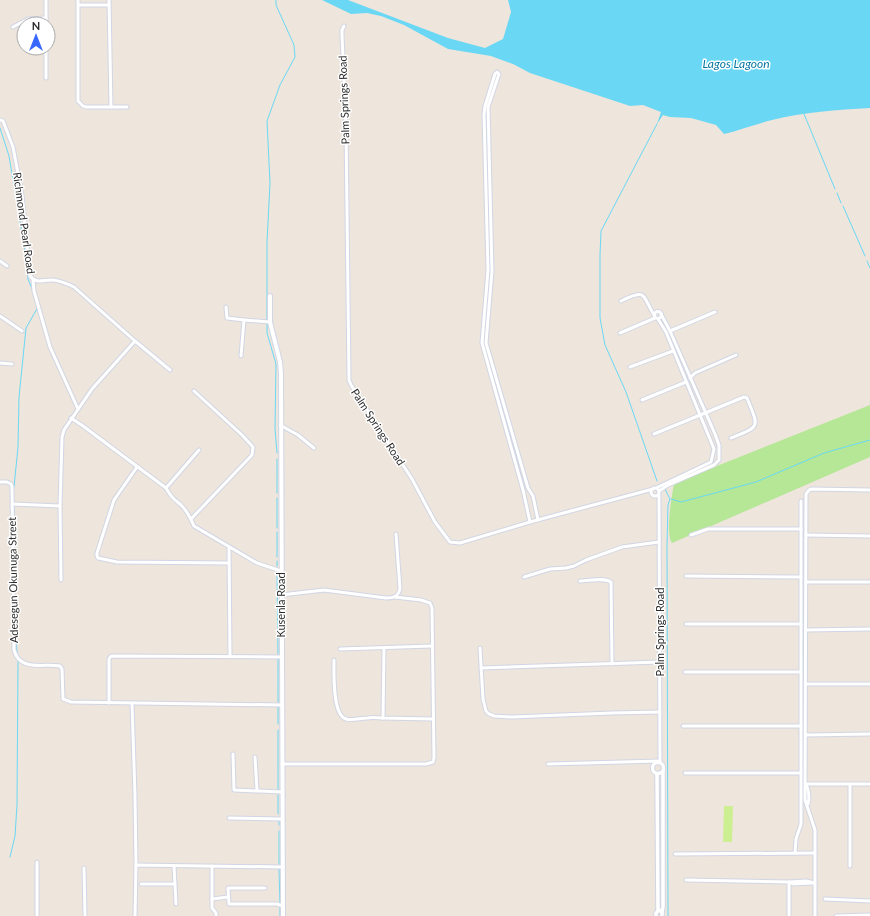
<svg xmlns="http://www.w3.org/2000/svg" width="870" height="916" font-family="Lato,sans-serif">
<rect width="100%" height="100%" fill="#eee5dc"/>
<path fill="#b6e796" d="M870,405V457L672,543C665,533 672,496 674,483Z"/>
<polygon fill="#ccef91" points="724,806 733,806 732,842 723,842"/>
<path fill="#6ad8f5" d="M322,0H348L448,38L485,48L503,39L511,12L508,0H870V108C837,110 804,112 772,120C756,124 740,130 724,134L716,125L691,118L670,117L663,115L657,124L661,112L643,105L630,106L530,73L513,64L491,56L448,49L404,25L381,16L367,13L351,14Z"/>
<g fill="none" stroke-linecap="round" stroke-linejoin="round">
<g stroke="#6ad8f5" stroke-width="1">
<polyline points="804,114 835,189"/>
<polyline points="657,124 601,231 600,255 600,318 605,345 626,392 657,481"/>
<polyline points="0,128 9,156 25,251"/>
<polyline points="837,193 841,203"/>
<polyline points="843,206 865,256"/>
<polyline points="25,257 28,279 33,291"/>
<polyline points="867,261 870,268"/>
<polyline points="267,320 267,242 270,183 267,121 280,85 295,57 294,45 276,5 276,0"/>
<polyline points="267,323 267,333 276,364 275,429 277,453"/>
<polyline points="277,459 277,493"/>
<polyline points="14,487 18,447 19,397 26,328 38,307"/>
<polyline points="665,489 670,499 668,505 667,545 668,916"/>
<polyline points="277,498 277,528"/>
<polyline points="671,499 681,502 756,482 824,453 870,440"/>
<polyline points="14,505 14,520"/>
<polyline points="277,532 277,557"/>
<polyline points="277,561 277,566"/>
<polyline points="277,572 278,654"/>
<polyline points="15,629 17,652"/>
<polyline points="278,659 278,702"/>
<polyline points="278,707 278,724"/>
<polyline points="278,730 278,790"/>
<polyline points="278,795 278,814"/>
<polyline points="279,820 279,825"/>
<polyline points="279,831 279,864"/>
<polyline points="10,857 15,836 17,805 18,661"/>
<polyline points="279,869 280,903"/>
<polyline points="280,907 280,916"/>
</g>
<defs>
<g id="minor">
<polyline points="78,0 78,101 83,106 86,107 127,107"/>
<polyline points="109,0 111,107"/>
<polyline points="78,5 109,5"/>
<polyline points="46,24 46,0"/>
<polyline points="344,26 342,30 342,35 346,126 349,380 351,385 412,479 435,522 450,542 460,543 530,522 653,489"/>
<polyline points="13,27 28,19 46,18"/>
<polyline points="46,48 46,78"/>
<path d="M0,120L3,121L13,147L22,195L30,276C37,285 44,279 53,280C61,281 68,284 74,287L135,341L170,370"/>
<polyline points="0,261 7,266"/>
<polyline points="33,280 34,291 50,347 78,409"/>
<path d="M621,301C647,288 642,295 654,315"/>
<polyline points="226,307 227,318 244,320"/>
<circle cx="658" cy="315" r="3.5"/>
<polyline points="0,316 22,331"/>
<polyline points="670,331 715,312"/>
<polyline points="620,333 655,318"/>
<polyline points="241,356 244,320 270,322"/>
<polyline points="0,363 12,364"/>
<polyline points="630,367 673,351"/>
<polyline points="690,378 695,373 736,355"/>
<polyline points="642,400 686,382"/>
<path d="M71,418L83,426L166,488C171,497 174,499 181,505C187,511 191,519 194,526L257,563L281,571"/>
<polyline points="280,425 298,435 314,448"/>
<path d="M654,434L744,397L747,398C759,428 761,426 731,438"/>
<polyline points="137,467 114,500 97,553 97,556 98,558 117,562 229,563"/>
<path d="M0,482H7L11,484L12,487L14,650C20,672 43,663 60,666L62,669L63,699L71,702L282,705"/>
<circle cx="655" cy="492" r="4"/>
<polyline points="166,488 199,450"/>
<polyline points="656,488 711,462 714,449 666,332 658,319"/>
<polyline points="659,491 668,485 714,465 719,460 719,445 715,434 670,331 661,314"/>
<polyline points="659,494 660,763"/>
<polyline points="12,504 60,506"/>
<polyline points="191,519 252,455 253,447 242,435 194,391"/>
<polyline points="530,522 523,490 482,343 488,270 484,114 485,106 495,74 497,72 499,74 488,107 492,271 486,343 528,488 533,496 538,520"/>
<polyline points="691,535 708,529 801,529"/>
<polyline points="806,535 870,536"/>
<polyline points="229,547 230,656"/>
<polyline points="686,576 801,577"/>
<polyline points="524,577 550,569 566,568 574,566 586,560 622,547 659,542"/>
<polyline points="61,580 60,506 62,437 64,430 92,389 135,341"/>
<path d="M580,581C589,581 603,577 611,582L612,664"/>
<polyline points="806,582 870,582"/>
<path d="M281,595L324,590L386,598C393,598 398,597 400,589L396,534"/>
<polyline points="686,624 801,624"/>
<polyline points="806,630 870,629"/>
<polyline points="384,648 383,718 433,719"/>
<polyline points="480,648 483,699 486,711 489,714 494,716 512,717 612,713 660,712"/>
<polyline points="340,649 432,646"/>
<path d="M334,660C334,672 332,715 346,719C352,721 361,718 367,718C373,717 378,718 383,718"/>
<polyline points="481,668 660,662"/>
<polyline points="685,672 801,672"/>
<polyline points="806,684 870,684"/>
<polyline points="109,703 109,659 111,656 282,657"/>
<polyline points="132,703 135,796 136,865"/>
<polyline points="683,726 801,726"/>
<polyline points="806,735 870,734"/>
<polyline points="233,754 234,790 282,792"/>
<polyline points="255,757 257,791"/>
<polyline points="282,764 426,764 433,762 434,758 432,608 430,603 421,600 395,597"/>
<polyline points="548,764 660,761"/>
<polyline points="685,773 801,773"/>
<polyline points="806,784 870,784"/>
<path d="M806,784C809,791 810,797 808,804"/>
<polyline points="850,784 850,866"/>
<polyline points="229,818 282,819"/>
<polyline points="795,853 796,839 801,824 801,501"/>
<polyline points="675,854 815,853"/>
<polyline points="37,862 37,916"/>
<polyline points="174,866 176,904"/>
<polyline points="212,866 212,908 216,913 216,916"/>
<polyline points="84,868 85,916"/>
<polyline points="686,880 789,882 806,881 815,883"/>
<polyline points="789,882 789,916"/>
<polyline points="789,882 793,884 813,883"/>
<polyline points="141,884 175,884"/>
<polyline points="265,888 228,888 229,904 277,904 283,906"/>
<polyline points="212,899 228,897"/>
<polyline points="825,899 870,901"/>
<polyline points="135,916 136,865 283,867"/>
<polyline points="815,916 815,830 805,800 806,494 809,490 812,489 870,490"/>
<polyline points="836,916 870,915"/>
</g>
<g id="tertiary">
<circle cx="658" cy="768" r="5.5"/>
<polyline points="657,774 658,911"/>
<polyline points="662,912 663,907 663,771"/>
<polyline points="656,916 656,913 659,910 662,912 662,916"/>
</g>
<polyline id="secondary" points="270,296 270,322 280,362 281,373 283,916"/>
</defs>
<use href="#minor" stroke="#d1d6e4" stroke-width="5"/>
<use href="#tertiary" stroke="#d1d6e4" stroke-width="5.5"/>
<use href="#secondary" stroke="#d1d6e4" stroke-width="6"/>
<use href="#minor" stroke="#fff" stroke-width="3"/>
<use href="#tertiary" stroke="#fff" stroke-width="3.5"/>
<use href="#secondary" stroke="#fff" stroke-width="4"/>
</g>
<g text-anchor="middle" stroke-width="3" stroke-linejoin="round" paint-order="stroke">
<g font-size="11" fill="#2b2b2b" stroke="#fff">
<text transform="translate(344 100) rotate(-92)" y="4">Palm Springs Road</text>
<text transform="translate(24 223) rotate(82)" y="4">Richmond Pearl Road</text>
<text transform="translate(378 427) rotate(57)" y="4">Palm Springs Road</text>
<text transform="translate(13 580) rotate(-91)" y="4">Adesegun Okunuga Street</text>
<text transform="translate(281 605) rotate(-90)" y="4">Kusenla Road</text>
<text transform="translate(660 632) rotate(-90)" y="4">Palm Springs Road</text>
</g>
<g font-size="12" font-style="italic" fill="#0776a3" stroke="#fff">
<text x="736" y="68">Lagos Lagoon</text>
</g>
</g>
<g transform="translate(36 36)"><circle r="19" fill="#ffffff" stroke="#aaaaaa"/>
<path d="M0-3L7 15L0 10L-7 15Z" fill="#3868ff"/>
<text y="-6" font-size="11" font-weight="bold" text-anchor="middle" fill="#2b2b2b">N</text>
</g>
</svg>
